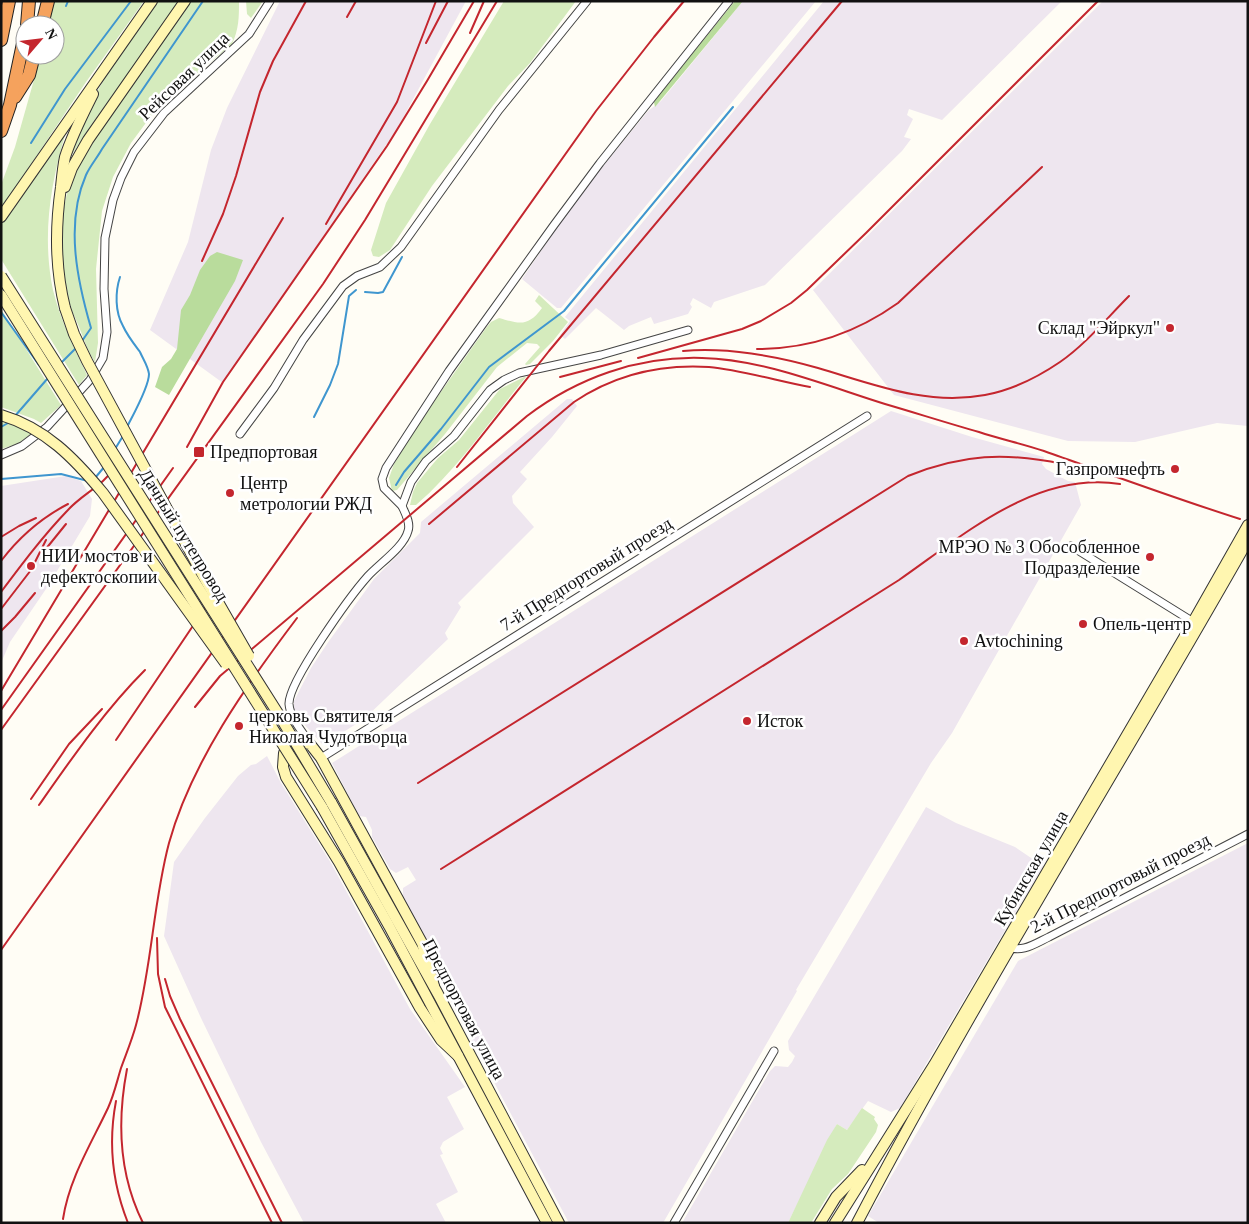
<svg xmlns="http://www.w3.org/2000/svg" width="1249" height="1224" font-family="'Times New Roman',serif">
<rect width="100%" height="100%" fill="#fffdf5"/>
<g fill="#eee6ef">
<polygon points="280,1 466,1 397,129 223,383 150,330 188,242 211,150 227,108"/>
<polygon points="743,1 816,1 561,308 557,308 522,279 577,198 648,111 661,101"/>
<polygon points="824,1 1062,1 942,120 909,109 907,115 913,119 904,137 911,139 902,151 765,285 714,302 711,308 693,298 690,304 692,307 688,314 654,324 651,317 629,326 624,330 596,308 565,339 560,335 570,321 565,317"/>
<polygon points="1103,1 1248,1 1248,426 1217,423 1135,442 1068,441 894,395 813,290"/>
<polygon points="567,399 572,399 577,406 552,437 520,472 527,479 512,496 513,503 534,527 458,603 461,607 445,633 448,639 364,719 323,745 303,723 294,709 294,701 311,668 329,641 374,579 420,533 421,522"/>
<polygon points="891,411 972,437 1044,457 1042,464 1046,469 1068,481 1075,482 1081,505 952,733 931,763 796,990 797,991 663,1223 569,1223 437,975 428,944 403,900 403,888 416,880 408,867 396,873 390,869 372,837 372,830 366,817 359,816 332,763"/>
<polygon points="66,476 81,481 92,499 90,516 48,586 10,642 1,663 1,486"/>
<polygon points="267,756 281,783 331,863 410,1009 465,1087 447,1097 464,1129 443,1142 440,1148 443,1154 440,1155 458,1192 436,1204 446,1223 304,1223 261,1142 201,1018 164,936 174,862 205,818 238,776 251,765 256,764"/>
<polygon points="926,807 956,823 1015,847 1043,866 900,1108 891,1112 868,1101 847,1130 837,1124 788,1223 682,1223 770,1071 775,1066 788,1067 792,1062 795,1056 789,1050 788,1041"/>
<polygon points="1248,843 1248,1223 879,1223 868,1216 1018,961"/>
</g>
<g fill="#d5ebbd">
<polygon points="54,1 144,1 86,82 1,209 1,185 15,147 41,55 55,55 55,25 48,25"/>
<path d="M156,1H180L96,118L69,159C70,144 77,133 83,119C103,77 129,40 156,1Z"/>
<path d="M190,1H239C239,17 239,29 232,44L176,91L151,116L131,143L113,177L102,211L96,269L98,343L95,362C88,352 84,339 79,327C74,314 67,302 64,288C56,248 61,203 76,166Z"/>
<polygon points="246,1 263,1 251,18 247,14"/>
<polygon points="504,1 576,1 530,63 508,86 432,186 390,250 379,257 373,256 371,250 386,203 430,124"/>
<path d="M63,135H65C50,186 42,237 53,290C60,319 74,348 87,375L79,385L1,259V223Z"/>
<path d="M539,295L568,322L553,341L530,364L526,365L525,364L540,347L537,344L527,343L497,367L445,434L397,490L392,491L389,478L394,464L419,423L486,328L491,322L499,318C520,324 528,327 542,308L535,301Z"/>
<polygon points="1,309 61,405 41,423 34,419 1,407"/>
<path d="M524,377H526C490,420 459,468 416,505H410L413,492L417,483L438,458L459,440L500,389Z"/>
<polygon points="1,418 33,433 17,444 1,449"/>
<polygon points="862,1108 875,1117 874,1119 878,1125 876,1132 848,1174 832,1189 811,1223 788,1223 827,1140 837,1124 847,1130"/>
</g>
<g fill="#b9dc9c">
<polygon points="735,1 743,1 655,107 654,102 663,90"/>
<polygon points="217,252 243,260 235,281 169,395 155,387 162,367 171,359 177,349 181,310 190,295 200,270 210,256"/>
</g>
<g fill="none" stroke-linecap="round" stroke-linejoin="round">
<g stroke="#3f96cf" stroke-width="2">
<polyline points="66,6 68,1"/>
<polyline points="31,143 65,89 131,1"/>
<path d="M120,277C115,292 115,312 123,326C127,335 134,344 140,352C143,359 148,366 149,374C149,387 133,415 127,427"/>
<polyline points="365,292 378,293 383,292 402,257"/>
<polyline points="1,312 39,365"/>
<path d="M82,341L91,328C77,280 65,223 86,175C90,166 97,158 102,149L203,1"/>
<polyline points="61,363 77,347"/>
<polyline points="15,416 48,378"/>
<polyline points="314,417 330,385 338,364 349,296 356,290"/>
<polyline points="1,427 8,423"/>
<polyline points="115,449 123,436"/>
<polyline points="95,478 105,466"/>
<polyline points="1,479 61,474 88,481"/>
<polyline points="396,485 404,472 441,429 489,367 564,311 733,107"/>
</g>
<defs>
<g id="minor">
<polyline points="240,434 274,388 303,340 343,286 357,276 380,267 401,247 499,110 587,1"/>
<polyline points="1,455 22,446 47,427 90,380 103,358 107,332 104,289 105,238 113,200 121,178 134,152 164,113 249,34 270,1"/>
<polyline points="402,506 384,488 382,479 386,468 410,431 449,371 554,225 600,163 729,1"/>
<polyline points="1071,546 1195,623"/>
<path d="M310,744C303,732 290,718 289,704C288,682 351,595 368,576C380,563 404,547 408,531C411,523 405,513 402,506L411,482L426,461L454,436L490,390L504,380L519,373L601,355L688,330"/>
<polyline points="321,758 867,416"/>
<path d="M1007,946C1021,954 1036,943 1049,937L1248,834"/>
<polyline points="674,1223 774,1051"/>
</g>
<g id="secondary">
<polyline points="65,187 72,168 88,140 185,1"/>
<polyline points="1,217 152,1"/>
<path d="M65,308C55,268 55,228 61,187C62,177 63,166 65,157C72,135 83,114 93,94"/>
<polyline points="331,802 438,994 559,1223"/>
<polyline points="322,807 389,926 547,1223"/>
<polyline points="434,986 422,943 321,758 310,744 300,742 290,747 284,753 283,767 286,777 339,862 420,1008 441,1040 458,1056"/>
<polyline points="820,1223 836,1197 862,1170"/>
<polyline points="835,1223 934,1065 1189,629 1248,525"/>
<path d="M857,1223C979,990 1119,768 1248,540"/>
</g>
<g id="motorway">
<polyline points="27,25 29,1"/>
<polyline points="42,25 48,1"/>
<polyline points="1,40 9,1"/>
<polyline points="15,97 29,75 34,55"/>
<polyline points="1,131 10,105 25,34"/>
</g>
</defs>
<use href="#minor" stroke="#444" stroke-width="9"/>
<use href="#secondary" stroke="#333" stroke-width="12"/>
<use href="#motorway" stroke="#222" stroke-width="14"/>
<use href="#minor" stroke="#fff" stroke-width="7"/>
<use href="#secondary" stroke="#fff6b0" stroke-width="10"/>
<use href="#motorway" stroke="#f5a25d" stroke-width="12"/>
<g stroke="#c4262e" stroke-width="2">
<polyline points="347,17 356,1"/>
<polyline points="470,33 484,1"/>
<polyline points="426,43 448,1"/>
<polyline points="326,224 397,102 436,1"/>
<polyline points="202,261 223,214 236,176 260,92 273,61 306,1"/>
<path d="M757,349C810,349 856,333 898,303L1042,167"/>
<path d="M683,351C726,347 777,356 818,368C873,384 926,406 985,395C1012,390 1038,377 1060,362C1086,344 1107,318 1129,296"/>
<polyline points="638,358 742,329 761,321 791,303 807,290 866,233 1098,1"/>
<polyline points="560,377 621,361"/>
<polyline points="187,447 223,382 387,146 427,81 474,1"/>
<polyline points="457,467 549,351 842,1"/>
<path d="M429,524L574,402C614,375 661,364 709,367C741,370 778,381 810,387"/>
<polyline points="1,537 19,526 36,518"/>
<polyline points="45,550 66,524"/>
<path d="M1,561C20,536 41,518 68,504"/>
<path d="M1,592C22,564 43,536 67,511C82,494 103,486 115,467"/>
<polyline points="1,609 31,570 46,540"/>
<polyline points="1,631 15,617 35,593"/>
<polyline points="1,691 283,218"/>
<path d="M195,707L220,676L527,416C577,378 638,356 702,358C762,359 827,386 885,404C916,413 947,423 979,432C1000,439 1023,444 1044,451C1109,474 1174,498 1240,519"/>
<polyline points="1,710 173,468"/>
<polyline points="1,730 323,284 365,220 497,1"/>
<polyline points="116,740 207,605"/>
<path d="M418,783L908,476C962,454 1006,452 1063,464"/>
<polyline points="31,799 69,744 102,709"/>
<path d="M39,805C72,758 105,710 145,670"/>
<path d="M441,869L899,580C964,535 1035,471 1120,484"/>
<polyline points="157,938 158,974 165,1007 272,1223"/>
<polyline points="1,950 596,111 654,37 684,1"/>
<polyline points="165,979 170,996 180,1019 282,1223"/>
<path d="M127,1069C117,1121 119,1175 143,1223"/>
<path d="M116,1101C108,1143 112,1183 128,1223"/>
<path d="M63,1219C69,1179 91,1144 108,1108C114,1095 117,1081 121,1068C126,1054 132,1040 136,1025C152,966 153,903 169,843C191,763 247,684 297,618"/>
</g>
<defs>
<g id="secondary-bridge">
<polyline points="1,276 279,715 331,802"/>
<polyline points="1,295 322,807"/>
<polyline points="65,308 74,334 87,361 206,581 249,656"/>
<path d="M1,415C45,428 74,458 103,493L226,664"/>
</g>
</defs>
<use href="#secondary-bridge" stroke="#333" stroke-width="12" stroke-linecap="butt"/>
<use href="#secondary-bridge" stroke="#fff6b0" stroke-width="10"/>
</g>
<g fill="#c4262e" stroke="#fff" stroke-width="2">
<circle cx="1170" cy="328" r="5"/>
<rect x="193" y="446" width="12" height="12" rx="2.5"/>
<circle cx="1175" cy="469" r="5"/>
<circle cx="230" cy="493" r="5"/>
<circle cx="1150" cy="557" r="5"/>
<circle cx="31" cy="566" r="5"/>
<circle cx="1083" cy="624" r="5"/>
<circle cx="964" cy="641" r="5"/>
<circle cx="747" cy="721" r="5"/>
<circle cx="239" cy="726" r="5"/>
</g>
<g text-anchor="middle" stroke-width="5" stroke-linejoin="round" paint-order="stroke">
<g font-size="18" fill="#111" stroke="#fff">
<text transform="translate(184 76) rotate(-44)" y="6">Рейсовая улица</text>
<text transform="translate(184 535) rotate(58)" y="6">Дачный путепровод</text>
<text transform="translate(586 574) rotate(-32)" y="6">7-й Предпортовый проезд</text>
<text transform="translate(1031 868) rotate(-60)" y="6">Кубинская улица</text>
<text transform="translate(1120 883) rotate(-27)" y="6">2-й Предпортовый проезд</text>
<text transform="translate(464 1009) rotate(62)" y="6">Предпортовая улица</text>
</g>
<g font-size="18" fill="#111" stroke="#fff" text-anchor="start">
<text x="1160" y="334" text-anchor="end">Склад "Эйркул"</text>
<text x="210" y="458">Предпортовая</text>
<text x="1165" y="475" text-anchor="end">Газпромнефть</text>
<text x="240" y="489">Центр<tspan x="240" dy="21">метрологии РЖД</tspan></text>
<text x="1140" y="553" text-anchor="end">МРЭО № 3 Обособленное<tspan x="1140" dy="21">Подразделение</tspan></text>
<text x="41" y="562">НИИ мостов и<tspan x="41" dy="21">дефектоскопии</tspan></text>
<text x="1093" y="630">Опель-центр</text>
<text x="974" y="647">Avtochining</text>
<text x="249" y="722">церковь Святителя<tspan x="249" dy="21">Николая Чудотворца</tspan></text>
<text x="757" y="727">Исток</text>
</g>
</g>
<rect width="1249" height="1224" fill="none" stroke="#111111" stroke-width="5"/>
<g transform="translate(40 40) rotate(62)"><circle r="24" fill="#ffffff" stroke="#a0a0a0"/>
<path d="M0-4L9 19L0 12L-9 19Z" fill="#c4262e"/>
<text y="-8" font-size="14" font-weight="bold" text-anchor="middle" fill="#111111">N</text>
</g>
</svg>
